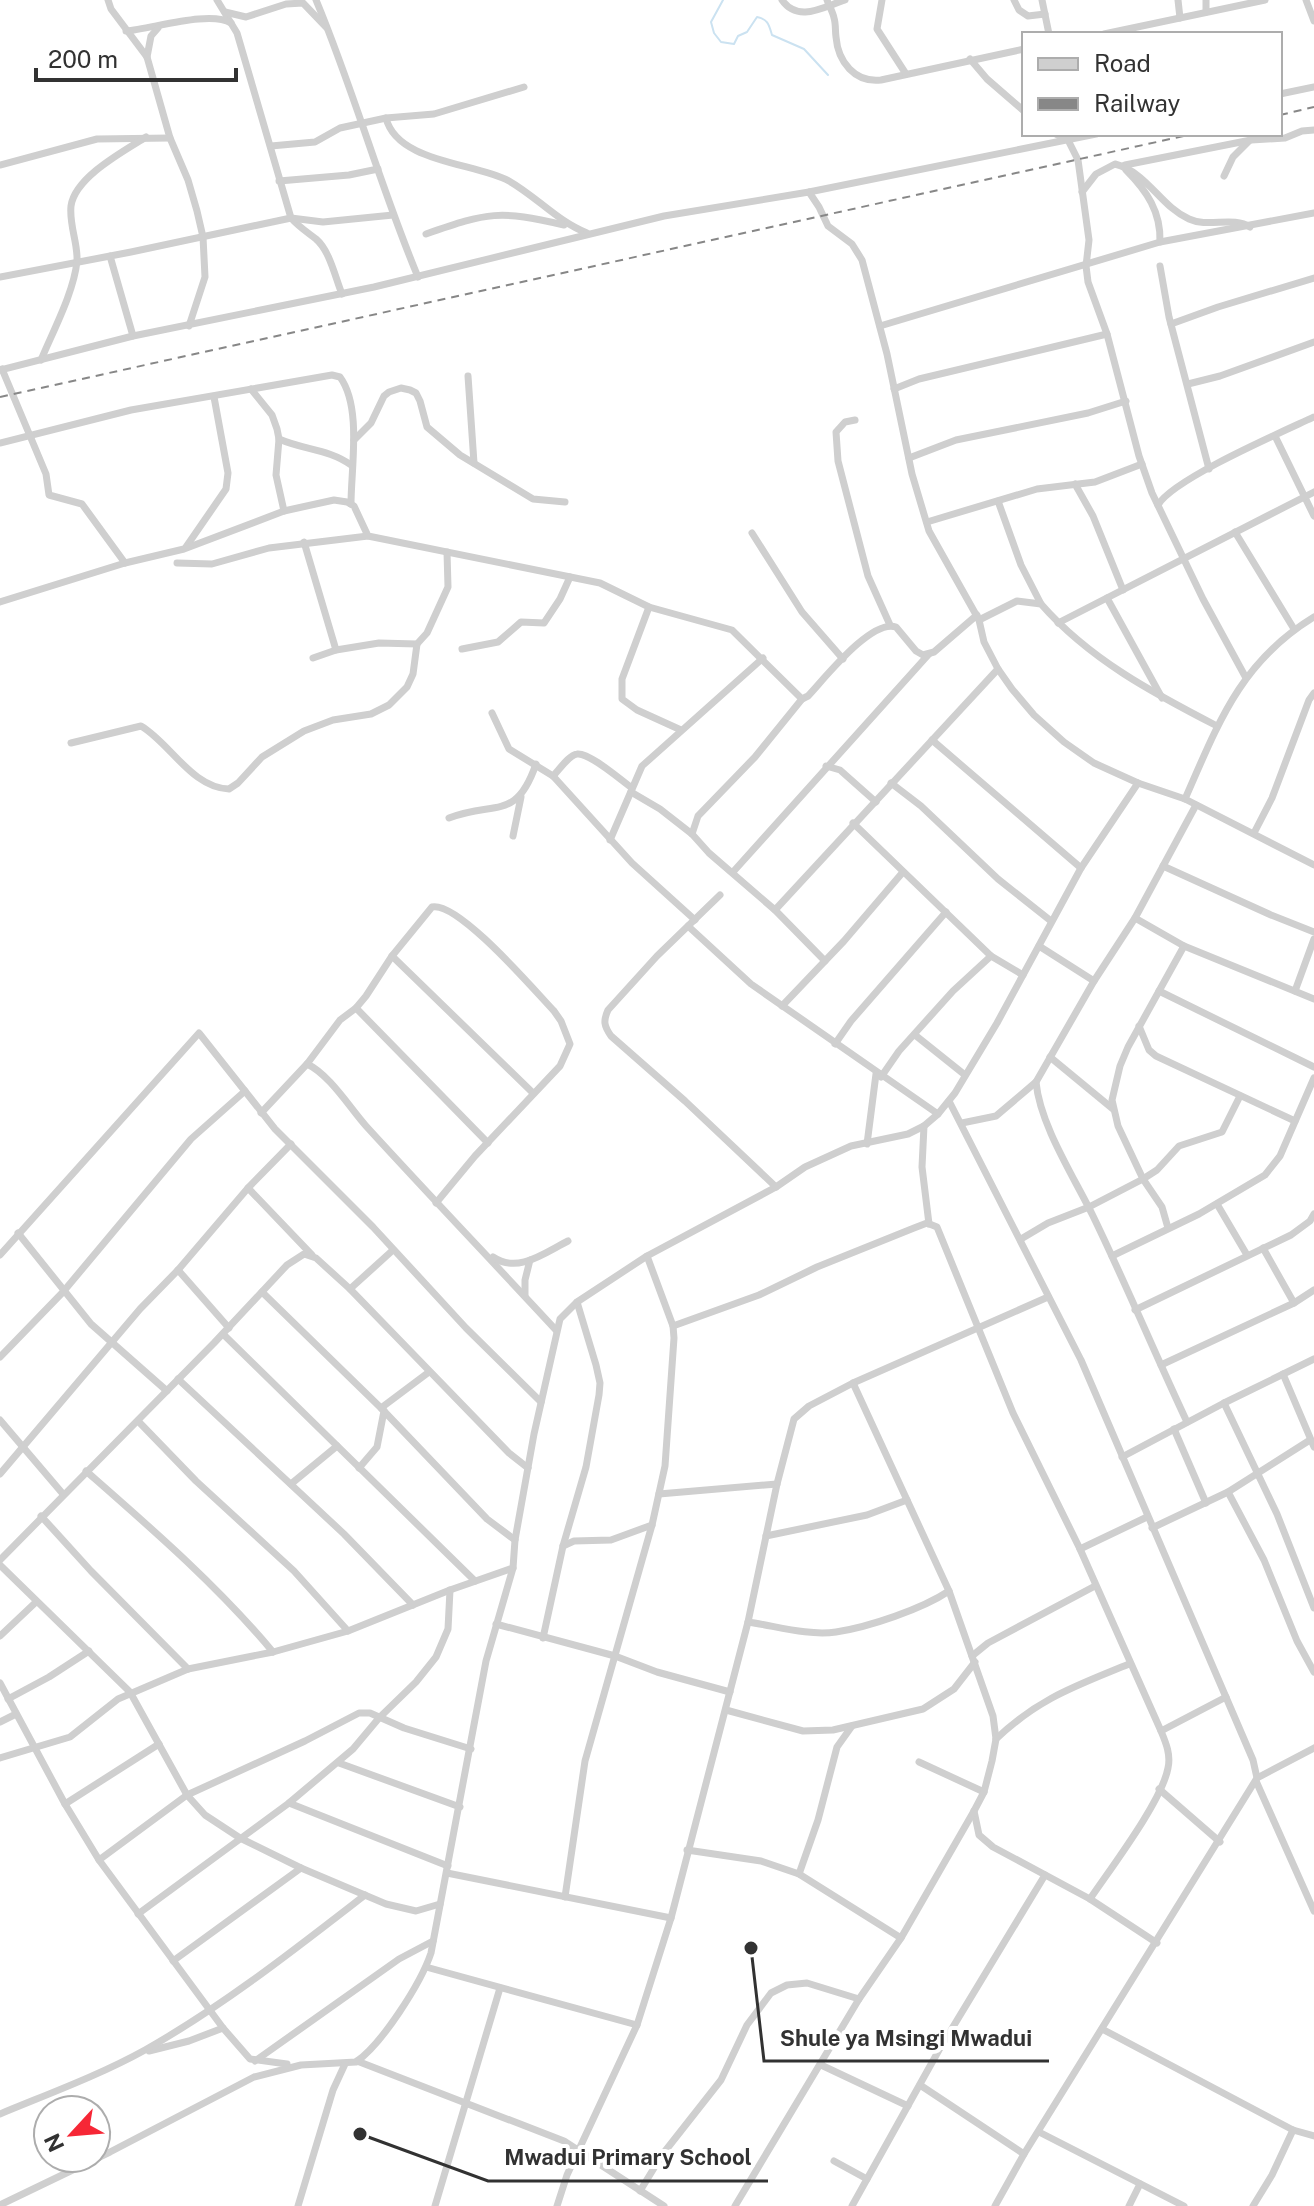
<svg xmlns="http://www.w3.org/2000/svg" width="1314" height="2206" font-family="'Public Sans',sans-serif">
<rect width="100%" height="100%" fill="#fff"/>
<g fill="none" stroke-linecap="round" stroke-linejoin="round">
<path stroke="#cbe2f1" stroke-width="2" d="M723,0L711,22L714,33L721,42L734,44L738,36L747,32L757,17C768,19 769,25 772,35L804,49L828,75"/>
<g stroke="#cfcfcf" stroke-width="7">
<polyline points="108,0 111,9 147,57 170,138 188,180 197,211 203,237 205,277 189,326"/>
<path d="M217,0L237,33L291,218C299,227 307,232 316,239C330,251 335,277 342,294"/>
<path d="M316,0C354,91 380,186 418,277"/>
<path d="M782,0C798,23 823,7 845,0"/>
<path d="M827,0C829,6 833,12 834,18C836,24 835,31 836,37C838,62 855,83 881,80L1024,49"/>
<polyline points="882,0 877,29 906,74"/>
<polyline points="1014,0 1019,10 1028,16 1045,14"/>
<polyline points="1042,0 1049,34"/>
<polyline points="1178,0 1180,18"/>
<polyline points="1206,0 1206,12"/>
<polyline points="1306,0 1314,21"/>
<polyline points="225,12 246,17 286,4 303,3 326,27"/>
<path d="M126,31C152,29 210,10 231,23"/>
<polyline points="1104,34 1265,0"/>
<polyline points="147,57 151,36 158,28"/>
<polyline points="970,59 987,79 1024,111"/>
<polyline points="1280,94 1314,87"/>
<path d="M386,118C397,163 477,163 509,181C537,197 557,221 587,233"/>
<polyline points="1056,134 1068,140 1078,160 1089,240 1086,266 1088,282 1107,334 1139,456 1152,493 1203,599 1246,678"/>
<polyline points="271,146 315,142 340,128 386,118 434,114 524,87"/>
<polyline points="0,165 97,139 170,138"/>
<polyline points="1125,165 1251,140 1285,138 1302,131 1314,130"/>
<path d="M1126,170C1147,191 1161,212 1160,242"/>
<polyline points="1224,176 1233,157 1249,141"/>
<polyline points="279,181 349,175 378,169"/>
<polyline points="809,192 819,207 828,226 852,244 862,260 887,354 912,474 929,531 979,620 984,642 998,669 1012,689 1034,715 1064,742 1094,763 1138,783 1185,799 1314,865"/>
<path d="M1082,192L1096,174L1115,164C1148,173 1160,206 1189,219C1208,228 1233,216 1250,227"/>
<path d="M426,234C489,212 499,210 564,225"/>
<polyline points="110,256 133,336"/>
<polyline points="1160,266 1169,317 1209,469"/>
<polyline points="0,277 131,252 291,218 323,222 393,215"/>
<polyline points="1171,324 1218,307 1314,278"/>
<polyline points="880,326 1160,242 1314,213"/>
<path d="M41,360C53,331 74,292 77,261C78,243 69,225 71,206C75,177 124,151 146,137"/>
<polyline points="2,369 46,474 49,495 82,504 125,563"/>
<polyline points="0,370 133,336 374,287 664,216 809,192 1096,134"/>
<polyline points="468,376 474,463"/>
<polyline points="1188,384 1220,376 1314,342"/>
<polyline points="251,389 272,415 277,429 279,439 276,475 284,511"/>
<polyline points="894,389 919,379 1107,334"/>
<polyline points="855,420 845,422 836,432 838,461 868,576 890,625"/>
<polyline points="1275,436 1314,516"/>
<path d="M279,439C304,450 329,449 351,465"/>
<polyline points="354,440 371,423 384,396 389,392 401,388 410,390 416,393 420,401 427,427 460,455 533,499 565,502"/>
<path d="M0,443L131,410L332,375L340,377C362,407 351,468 351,504"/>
<polyline points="909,458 956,440 1088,413 1126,401"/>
<polyline points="1075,484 1093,516 1123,590"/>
<polyline points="998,501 1021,565 1041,604"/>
<path d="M1158,505C1173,479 1282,432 1314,417"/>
<polyline points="927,522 1037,489 1095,482 1142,464"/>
<polyline points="1235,532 1294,629"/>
<polyline points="752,533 802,612 843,659"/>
<polyline points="304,542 336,650"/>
<polyline points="186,547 226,489 228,473 214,397"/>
<polyline points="177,563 212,564 269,548 368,536"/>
<polyline points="1107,598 1162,698"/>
<path d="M0,602L125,563L184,549L284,511L334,500L347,502L354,506L368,536L600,583L649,607L732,630L802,699L808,696C825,678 871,619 896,627L916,651L923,655L934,652L977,615"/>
<polyline points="649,607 622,679 622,699 637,710 681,730"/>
<path d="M979,620L1017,601L1041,604C1089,659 1153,693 1217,726"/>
<polyline points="1058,623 1314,492"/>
<polyline points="462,649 498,642 521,622 544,623 560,599 570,577"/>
<polyline points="313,658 336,650 379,643 417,644 427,633 448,587 447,552"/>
<polyline points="492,713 509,749 553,776 632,863 695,920"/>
<polyline points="932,740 1081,868"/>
<path d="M71,743L141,726C170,743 192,788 229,789L238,783L262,757L304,731L333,720L371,714L389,705L407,687L413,674L417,644"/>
<polyline points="826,766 840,770 876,802"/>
<path d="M553,776C559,770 569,755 577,754C589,752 622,781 632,788"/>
<polyline points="891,783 921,806 998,879 1051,921"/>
<polyline points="631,792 660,809 692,834 709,853 775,910 825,961"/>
<path d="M1185,799C1218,724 1240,662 1314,617"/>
<path d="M449,818C495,800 516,822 536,764"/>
<polyline points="853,823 991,956 1023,975"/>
<polyline points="1254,833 1272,798 1309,700 1314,693"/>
<polyline points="692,834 698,816 755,757 802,699"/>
<polyline points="513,836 521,797"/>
<polyline points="610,840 642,766 763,658"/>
<polyline points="1163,866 1271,915 1314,932"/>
<polyline points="733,872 929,654"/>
<path d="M720,895L657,956L608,1010C603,1021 604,1026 611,1036L685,1101L776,1187"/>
<polyline points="775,910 998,669"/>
<polyline points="1135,918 1184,946 1314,999"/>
<polyline points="688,926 751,984 938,1114"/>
<polyline points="1039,946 1094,981"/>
<polyline points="392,956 533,1093"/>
<polyline points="1159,991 1314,1067"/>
<polyline points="1295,991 1314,939"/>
<polyline points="782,1006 844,941 903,872"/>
<polyline points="356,1008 488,1143"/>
<polyline points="1139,1026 1149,1050 1156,1056 1295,1121"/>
<polyline points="915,1035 965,1075"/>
<polyline points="835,1044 851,1021 946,912"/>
<polyline points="1050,1057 1113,1109"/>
<path d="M307,1064C329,1074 350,1108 366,1126C429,1195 493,1262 556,1330"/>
<polyline points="881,1077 899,1051 953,991 991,956"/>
<polyline points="949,1101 1081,1360 1253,1760 1257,1778 1024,2154 995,2206"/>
<path d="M261,1113L307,1064L340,1020L356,1008L366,996L392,956L432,907C458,901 534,990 554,1011L561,1021L570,1044L560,1066L475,1156L436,1203"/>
<polyline points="962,1123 996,1116 1036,1082"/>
<polyline points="924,1126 922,1167 929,1224"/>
<polyline points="867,1144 876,1074"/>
<polyline points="248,1188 312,1255"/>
<polyline points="1217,1204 1247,1255"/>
<polyline points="1168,1228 1162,1207 1143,1179 1118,1126 1112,1100 1120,1066 1128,1047 1184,946"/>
<polyline points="18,1233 91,1324 167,1391"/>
<polyline points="1021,1239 1048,1223 1089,1207 1143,1179 1157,1170 1179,1146 1222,1132 1240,1096"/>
<polyline points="1263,1248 1294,1303"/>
<polyline points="0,1255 199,1033 275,1129 373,1227 466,1328 541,1402"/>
<polyline points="1112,1256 1199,1214 1265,1175 1280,1156 1314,1078"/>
<path d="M493,1257C518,1274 544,1253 568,1241"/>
<polyline points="178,1270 229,1328"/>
<polyline points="350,1289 393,1250"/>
<polyline points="262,1292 381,1408 487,1519 515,1540"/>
<polyline points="525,1296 525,1280 530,1260"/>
<polyline points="1135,1310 1291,1235 1310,1221 1314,1214"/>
<path d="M673,1326L759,1295L817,1267L914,1228L927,1223L937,1227L1013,1413L1080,1549L1161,1731C1166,1743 1171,1755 1168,1768C1162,1801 1111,1868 1090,1899"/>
<polyline points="223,1334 475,1581"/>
<polyline points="0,1357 63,1292 191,1139 245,1091"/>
<polyline points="1161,1365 1294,1303 1314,1290"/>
<polyline points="1283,1374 1314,1447"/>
<polyline points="178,1379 344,1534 413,1605"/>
<polyline points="1224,1403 1277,1514 1314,1608"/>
<polyline points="381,1408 429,1372"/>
<polyline points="0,1420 63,1494"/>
<polyline points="138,1421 196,1481 294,1571 348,1631"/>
<path d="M1187,1422C1155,1354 1126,1284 1093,1216C1074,1177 1040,1125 1036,1082L1094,981L1135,918L1196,805"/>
<polyline points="1174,1429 1206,1503"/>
<polyline points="1122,1457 1224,1403 1314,1359"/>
<polyline points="359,1468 377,1447 384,1411"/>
<path d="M86,1471C151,1528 217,1585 273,1652"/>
<polyline points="0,1474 140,1309 178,1270 248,1188 291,1144"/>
<polyline points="291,1484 337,1446"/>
<polyline points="1228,1492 1264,1560 1297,1641 1314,1672"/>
<polyline points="659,1494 777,1484"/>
<polyline points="41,1516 91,1571 188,1669"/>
<polyline points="1152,1528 1228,1492 1310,1440"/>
<polyline points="766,1536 867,1515 907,1500"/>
<polyline points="563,1546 574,1541 611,1540 652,1525"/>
<polyline points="1080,1549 1147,1517"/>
<polyline points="0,1560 214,1343 287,1265 304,1254 316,1258 350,1289 509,1453 528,1468"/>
<polyline points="0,1565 130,1692 187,1795 205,1815 240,1838 301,1868 386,1904 416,1911 440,1904"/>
<path d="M748,1622C776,1626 808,1636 836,1632C869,1627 922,1609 949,1591"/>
<polyline points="496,1624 615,1656 657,1672 730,1692"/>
<polyline points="0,1636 36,1602"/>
<polyline points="543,1638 563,1546 586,1467 599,1395 600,1383 596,1365 577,1302"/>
<polyline points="972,1656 988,1643 1095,1586"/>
<polyline points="0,1683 65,1804 99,1860 223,2028 250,2059 287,2064"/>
<polyline points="8,1699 49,1677 89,1651"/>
<polyline points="726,1710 803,1731 833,1730 923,1709 954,1689 975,1662"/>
<polyline points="0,1722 16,1714"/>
<polyline points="1161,1731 1226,1697"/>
<path d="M996,1739C1039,1698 1076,1686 1129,1664"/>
<polyline points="0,1758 70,1737 118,1699 188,1669 273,1652 348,1631 450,1590 513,1568"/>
<polyline points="919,1762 984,1792"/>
<polyline points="339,1763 460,1807"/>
<polyline points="1257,1778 1314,1748"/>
<polyline points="1256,1781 1314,1911"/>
<polyline points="1159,1789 1220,1842"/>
<polyline points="289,1803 448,1866"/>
<polyline points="65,1804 159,1744"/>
<polyline points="974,1811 979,1835 993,1847 1090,1899 1157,1943"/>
<polyline points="687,1850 761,1861 799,1874 901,1938"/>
<polyline points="99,1860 187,1795 305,1741 359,1713 370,1713 404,1728 471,1749"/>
<polyline points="447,1873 671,1918"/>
<polyline points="799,1874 818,1820 837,1747 852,1726"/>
<polyline points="565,1897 585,1761 652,1525 665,1466 674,1338 673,1326 647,1256"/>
<polyline points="138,1914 289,1803 353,1749 379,1718 416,1682 436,1657 448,1629 450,1590"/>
<polyline points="173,1961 301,1868"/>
<polyline points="426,1967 637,2025"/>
<polyline points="1102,2029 1293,2130 1314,2136"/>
<polyline points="149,2051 189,2041 223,2028"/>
<polyline points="255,2061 399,1959 433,1941"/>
<polyline points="357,2061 564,2141 664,2206"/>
<polyline points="821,2065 908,2106"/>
<polyline points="920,2085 1024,2154"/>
<path d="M0,2114C48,2094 100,2075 145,2050C223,2006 294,1950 365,1895"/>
<polyline points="1039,2132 1184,2206"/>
<polyline points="834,2161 867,2179"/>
<polyline points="640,2191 662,2155 721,2080 747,2025 771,1993 787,1985 807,1983 859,1999"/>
<path d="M0,2205L110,2152L254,2077L301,2065L356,2062C382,2044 421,1983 431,1953L486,1661L513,1568L515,1540L534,1434L560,1319L577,1302L647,1256L776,1187L805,1167L851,1146L908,1134L924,1126L938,1114L955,1093L997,1023L1081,868L1138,783"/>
<polyline points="298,2206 333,2090 345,2064"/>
<polyline points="435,2206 500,1988"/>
<polyline points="557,2206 567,2175 637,2025 671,1918 748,1622 777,1484 794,1419 809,1406 853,1383 1048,1297"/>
<polyline points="735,2206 859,1999 901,1938 974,1811 984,1792 992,1761 996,1739 993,1716 949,1591 853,1383"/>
<polyline points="852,2206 939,2050 1045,1875"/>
<polyline points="1129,2206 1140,2184"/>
<polyline points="1253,2206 1272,2175 1293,2130"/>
</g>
<g stroke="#878787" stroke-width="2" stroke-dasharray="8 6" stroke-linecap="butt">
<polyline points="1280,115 1314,107"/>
<polyline points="0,397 1193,134"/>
</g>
</g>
<path fill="none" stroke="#323232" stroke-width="3" d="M751 1948L764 2061H1049M360 2134L488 2181H768"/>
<g fill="#323232" stroke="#fff" stroke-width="3">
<circle cx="751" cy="1948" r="8"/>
<circle cx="360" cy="2134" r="8"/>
</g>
<g font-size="22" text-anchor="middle" font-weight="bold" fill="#323232" stroke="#fff" stroke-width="8" stroke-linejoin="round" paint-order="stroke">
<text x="906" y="2046">Shule ya Msingi Mwadui</text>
<text x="628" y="2165">Mwadui Primary School</text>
</g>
<rect x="1022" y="32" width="260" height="104" fill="#ffffff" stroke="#adadad" stroke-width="2"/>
<rect x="1038" y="58" width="40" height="12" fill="#cfcfcf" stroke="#adadad" stroke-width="2"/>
<text x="1094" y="72" font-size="24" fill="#323232">Road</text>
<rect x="1038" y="98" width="40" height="12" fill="#878787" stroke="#adadad" stroke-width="2"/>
<text x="1094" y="112" font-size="24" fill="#323232">Railway</text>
<g transform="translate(72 2134) rotate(244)"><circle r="38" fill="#ffffff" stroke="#adadad" stroke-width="2"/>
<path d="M0-6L14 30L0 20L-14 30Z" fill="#f62736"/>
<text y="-12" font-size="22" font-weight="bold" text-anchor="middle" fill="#323232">N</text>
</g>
<path d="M36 68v12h200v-12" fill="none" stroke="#323232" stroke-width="4"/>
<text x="48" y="68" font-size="24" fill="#323232" stroke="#ffffff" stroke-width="6" paint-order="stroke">200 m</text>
</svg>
